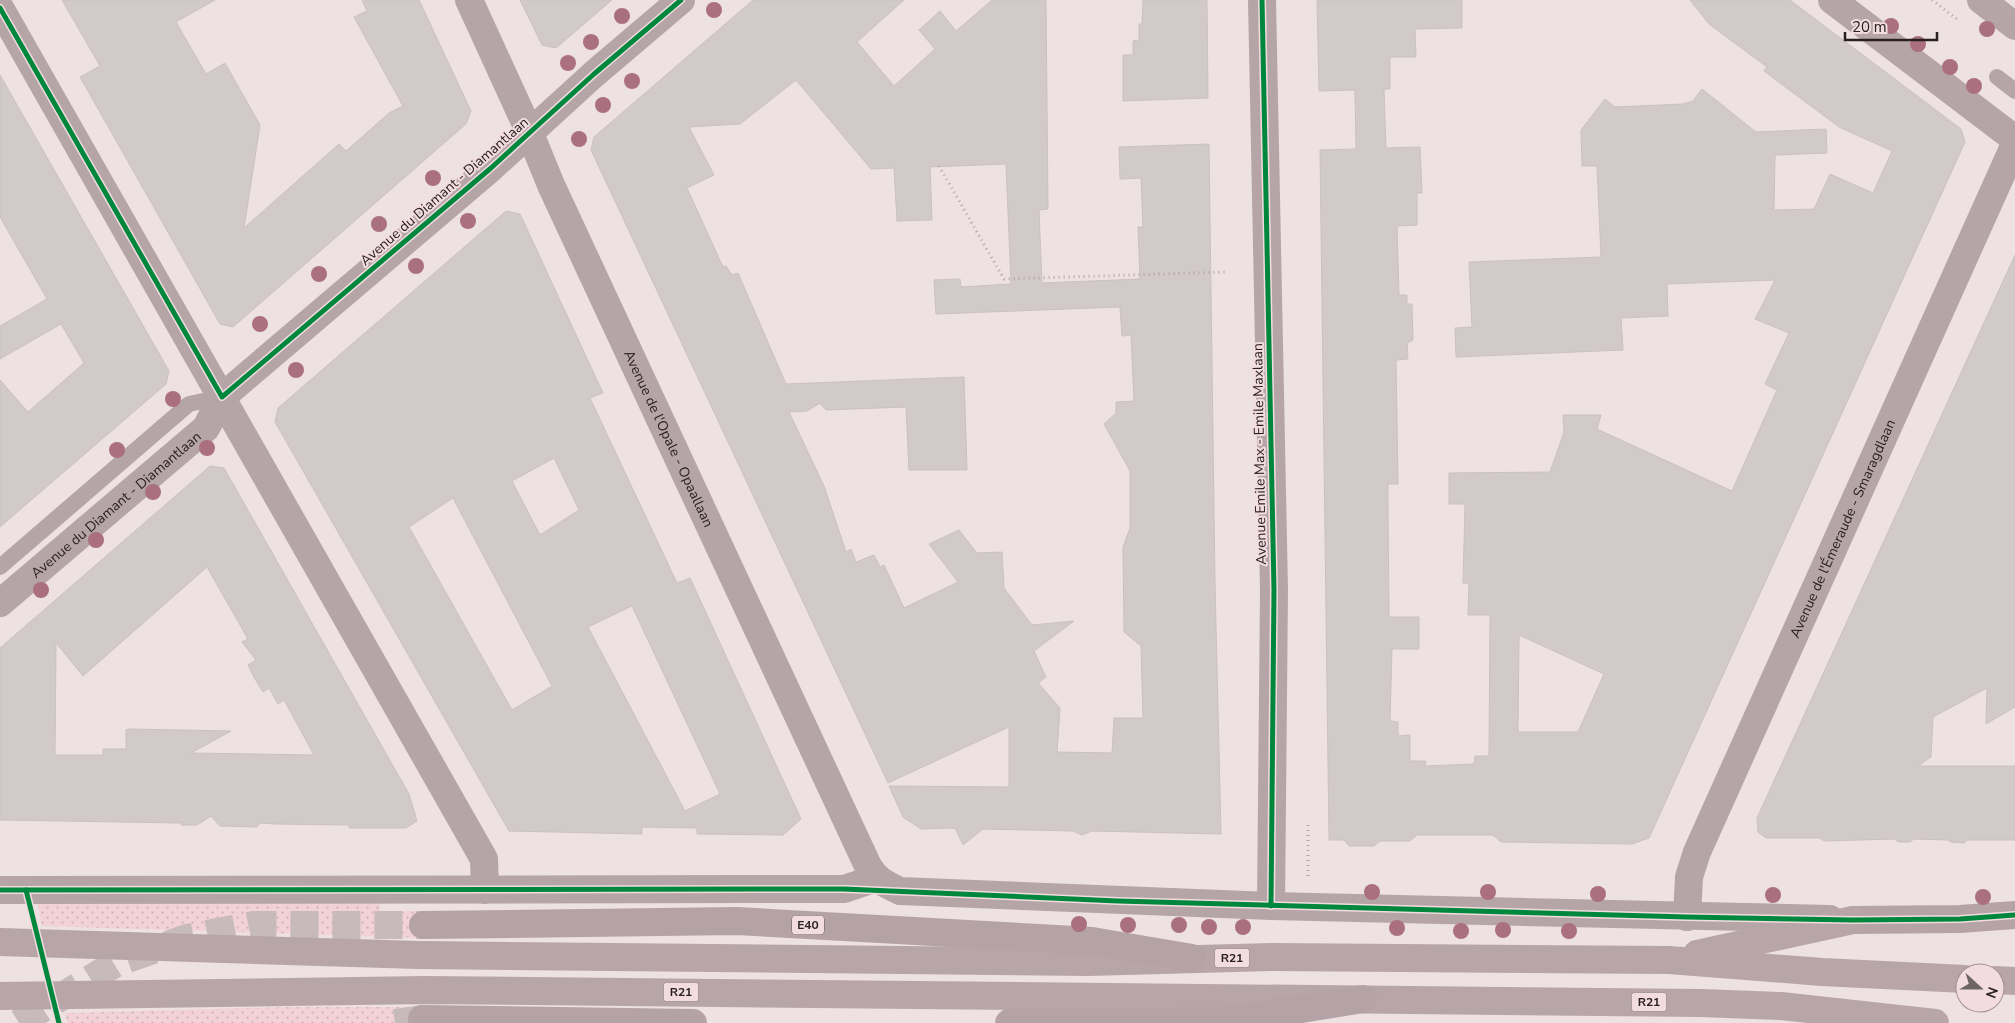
<svg xmlns="http://www.w3.org/2000/svg" width="2015" height="1023" font-family="'Nunito Sans',sans-serif">
<defs>
<pattern id="green-dots" width="8" height="8" patternUnits="userSpaceOnUse" patternTransform="scale(1.25)"><rect width="8" height="8" fill="#f2d2d6"/><path d="M2 2h.1M6 6h.1" fill="none" stroke="#d0b4b7" stroke-width="1.8" stroke-linecap="round"/></pattern>
</defs>
<rect width="100%" height="100%" fill="#ede1e2"/>
<g fill="url(#green-dots)">
<polygon points="36,898 380,898 380,911 423,911 423,938 42,926"/>
<polygon points="287,1007 422,1007 422,1023 68,1023 65,1013"/>
</g>
<g fill="#d2c9ca" stroke="#cac1c2" fill-rule="evenodd">
<polygon points="62,0 215,0 176,22 206,74 225,63 260,125 244,228 339,144 346,151 389,113 403,106 354,17 367,11 362,0 419,0 471,111 466,124 233,327 220,324 80,77 100,66"/>
<polygon points="520,0 612,0 556,48 542,45"/>
<path d="M753,0H904L857,42L894,86L935,49L919,30L940,11L956,31L992,0H1046L1048,209L1039,210L1042,283L1140,279L1138,227H1143L1141,178L1120,179L1119,147L1209,144L1215,583L1221,834L1092,831L1082,835L1073,831L983,829L963,845L955,828L921,829L903,817L889,786L1009,787V727L888,783L591,150L594,137ZM796,80L871,169L894,168L897,221L932,220L930,167L1006,164L1011,284L961,287L960,279L934,280L936,314L1120,307L1122,336L1131,335L1134,401L1116,402V413L1104,424L1130,471V528L1123,547L1124,632L1141,646L1143,718H1114L1112,753L1057,752L1060,708L1038,683L1046,677L1034,651L1074,621L1032,625L1004,588L1002,552L977,553L959,530L929,544L958,582L904,608L884,565L880,567L874,555L856,562L851,549L846,552L824,486L789,412L807,411L820,403L826,410L906,407L909,470H967L964,377L786,384L738,273L732,275L726,266L723,267L687,188L714,175L689,127L740,124Z"/>
<polygon points="1143,0 1207,0 1208,98 1123,101 1123,55 1133,55 1133,41 1139,40 1139,24 1142,24"/>
<path d="M1317,0H1462V28L1415,29L1416,57H1390V89H1384L1386,148L1420,147L1422,193H1417V225L1397,226L1399,295H1407V304H1412L1413,340L1407,343L1408,359L1396,360L1398,484H1388V505L1389,617H1419V649H1392L1390,721L1398,722V736L1410,735V761H1426L1425,766L1474,764L1475,756H1489L1490,615H1468L1469,583H1463L1465,504H1449V473L1550,472L1564,432L1563,415H1601L1597,429L1732,491L1777,390L1765,384L1789,333L1755,319L1775,280L1667,284L1668,316L1621,318L1623,350L1456,357L1455,328L1472,327L1469,262L1601,257L1597,166H1582L1581,130L1605,99L1615,107L1683,104L1693,101L1702,89L1756,132L1826,129L1827,153L1775,155L1774,210L1814,209L1830,174L1873,193L1892,151L1839,127L1764,71L1767,67L1709,24L1690,0H1790L1961,129L1965,142L1649,838L1632,844L1501,842L1493,835H1417L1410,841H1380L1374,846H1349L1344,840H1329L1320,150L1356,149L1355,90L1319,91ZM1519,635L1604,674L1578,732H1518Z"/>
<polygon points="0,75 169,371 166,384 0,527 0,380 28,412 84,363 61,324 0,359 0,326 47,299 0,217"/>
<path d="M506,211L520,214L603,393L590,398L677,583L690,578L801,819L783,835L697,834V828L642,827V834L509,831L275,422L278,408ZM554,458L579,510L540,535L512,481ZM453,498L552,686L512,710L409,527ZM632,606L720,794L685,811L588,627Z"/>
<polygon points="2015,255 2015,707 1986,724 1987,688 1933,717 1931,757 1918,766 2015,766 2015,840 1967,840 1964,843 1951,842 1948,840 1914,839 1910,842 1898,842 1895,839 1824,841 1820,838 1766,838 1758,832 1757,818"/>
<path d="M210,466L224,468L409,794L417,821L406,828H349V825L275,824L260,823L257,827L220,826L211,816L197,825H181V823L0,820V648ZM207,567L248,639L242,642L256,660L248,665L255,679L263,692L269,688L278,704L284,700L314,755L191,753L231,731L129,729L126,730V749H103V755H55L56,643L83,676Z"/>
</g>
<g fill="none" stroke-linecap="round" stroke-linejoin="round">
<g stroke="#c6babb" stroke-width="28" stroke-dasharray="28 14" stroke-linecap="butt">
<polyline points="19,1023 116,963 187,938 254,925 423,925"/>
<polyline points="395,1023 422,1019"/>
</g>
<g stroke="#b3a5a7" stroke-width="3" stroke-dasharray="1 4" stroke-linecap="butt">
<polyline points="1932,0 1957,19"/>
<polyline points="939,166 1004,279 1225,272"/>
<polyline points="1308,825 1308,877"/>
</g>
<g stroke="#b6a5a7" stroke-width="16">
<polyline points="1997,77 2015,91"/>
<polyline points="0,567 189,404 222,397"/>
</g>
<g stroke="#b6a5a7" stroke-width="28">
<path id="s1" d="M469,0L529,131L551,185L868,866C876,880 885,884 900,891L1271,906L1830,919"/>
<polyline points="1262,0 1274,590 1271,906"/>
<polyline points="1832,0 2015,139"/>
<polyline points="1981,0 2015,26"/>
<polyline points="0,8 484,859 485,890"/>
<path id="s2" d="M0,603L206,428L222,397L491,168L594,74L681,0"/>
<polyline points="0,890 844,889 871,880 874,876"/>
<path id="s3" d="M1687,917L1689,877L1697,852L2015,144"/>
</g>
<polyline stroke="#b6a3a6" stroke-width="28" points="1853,920 1960,919 2015,915"/>
<g stroke="#b8a5a8" stroke-width="28">
<polyline points="0,942 418,955 1088,962 1272,957 1669,960 1822,972 1965,979"/>
<polyline points="1697,954 1853,920"/>
<polyline points="1995,980 2015,981"/>
<polyline points="0,996 425,990 1701,1003 1781,1006 1935,1023"/>
</g>
<g stroke="#b5a2a6" stroke-width="28">
<polyline points="423,925 737,921 1092,941 1192,958"/>
<polyline points="422,1019 693,1023"/>
<polyline points="1009,1023 1227,1021 1363,999"/>
</g>
<defs>
<g id="cycleway">
<polyline points="1262,0 1274,590 1271,906"/>
<polyline points="0,8 222,397 491,168 594,74 681,0"/>
<polyline points="0,890 844,889 1118,901 1687,917 1853,920 1960,919 2015,915"/>
<polyline points="26,890 59,1023"/>
</g>
</defs>
<use href="#cycleway" stroke="#f2dcdf" stroke-width="8"/>
<use href="#cycleway" stroke="#00873e" stroke-width="5"/>
</g>
<g fill="#aa6f80">
<circle cx="714" cy="10" r="8"/>
<circle cx="622" cy="16" r="8"/>
<circle cx="1891" cy="26" r="8"/>
<circle cx="1987" cy="29" r="8"/>
<circle cx="591" cy="42" r="8"/>
<circle cx="1918" cy="44" r="8"/>
<circle cx="568" cy="63" r="8"/>
<circle cx="1950" cy="67" r="8"/>
<circle cx="632" cy="81" r="8"/>
<circle cx="1974" cy="86" r="8"/>
<circle cx="603" cy="105" r="8"/>
<circle cx="579" cy="139" r="8"/>
<circle cx="433" cy="178" r="8"/>
<circle cx="468" cy="221" r="8"/>
<circle cx="379" cy="224" r="8"/>
<circle cx="416" cy="266" r="8"/>
<circle cx="319" cy="274" r="8"/>
<circle cx="260" cy="324" r="8"/>
<circle cx="296" cy="370" r="8"/>
<circle cx="173" cy="399" r="8"/>
<circle cx="207" cy="448" r="8"/>
<circle cx="117" cy="450" r="8"/>
<circle cx="153" cy="492" r="8"/>
<circle cx="96" cy="540" r="8"/>
<circle cx="41" cy="590" r="8"/>
<circle cx="1372" cy="892" r="8"/>
<circle cx="1488" cy="892" r="8"/>
<circle cx="1598" cy="894" r="8"/>
<circle cx="1773" cy="895" r="8"/>
<circle cx="1983" cy="897" r="8"/>
<circle cx="1079" cy="924" r="8"/>
<circle cx="1128" cy="925" r="8"/>
<circle cx="1179" cy="925" r="8"/>
<circle cx="1209" cy="927" r="8"/>
<circle cx="1243" cy="927" r="8"/>
<circle cx="1397" cy="928" r="8"/>
<circle cx="1503" cy="930" r="8"/>
<circle cx="1461" cy="931" r="8"/>
<circle cx="1569" cy="931" r="8"/>
</g>
<g text-anchor="middle" stroke-width="4" stroke-linejoin="round" paint-order="stroke">
<g fill="#f2dcdf" stroke="#65585a" stroke-width="1">
<rect x="792" y="915.5" width="32" height="19" rx="4"/>
<rect x="1214.5" y="948.5" width="35" height="19" rx="4"/>
<rect x="663.5" y="982.5" width="35" height="19" rx="4"/>
<rect x="1631.5" y="992.5" width="35" height="19" rx="4"/>
</g>
<g font-size="12" font-weight="bold" fill="#282021">
<text x="808" y="929">E40</text>
<text x="1232" y="962">R21</text>
<text x="681" y="996">R21</text>
<text x="1649" y="1006">R21</text>
</g>
<g font-size="14" fill="#282021" stroke="#f2dcdf">
<text transform="translate(444 191) rotate(-41)" y="5">Avenue du Diamant - Diamantlaan</text>
<text dy="5" stroke="none"><textPath href="#s1" startOffset="482">Avenue de l'Opale - Opaallaan</textPath></text>
<text transform="translate(1259 454) rotate(-91)" y="5">Avenue Emile Max - Emile Maxlaan</text>
<text dy="5" stroke="none"><textPath href="#s2" startOffset="152">Avenue du Diamant - Diamantlaan</textPath></text>
<text dy="5" stroke="none"><textPath href="#s3" startOffset="421">Avenue de l'Émeraude - Smaragdlaan</textPath></text>
</g>
</g>
<g transform="translate(1980 988) rotate(111)"><circle r="24" fill="#f2dcdf" stroke="#a19193"/>
<path d="M0-4L9 19L0 12L-9 19Z" fill="#6d6465"/>
<text y="-8" font-size="14" font-weight="bold" text-anchor="middle" fill="#282021">N</text>
</g>
<path d="M1845 32v8h92v-8" fill="none" stroke="#282021" stroke-width="2.5"/>
<text x="1852" y="32" font-size="15" fill="#282021" stroke="#f2dcdf" stroke-width="4" paint-order="stroke">20 m</text>
</svg>
